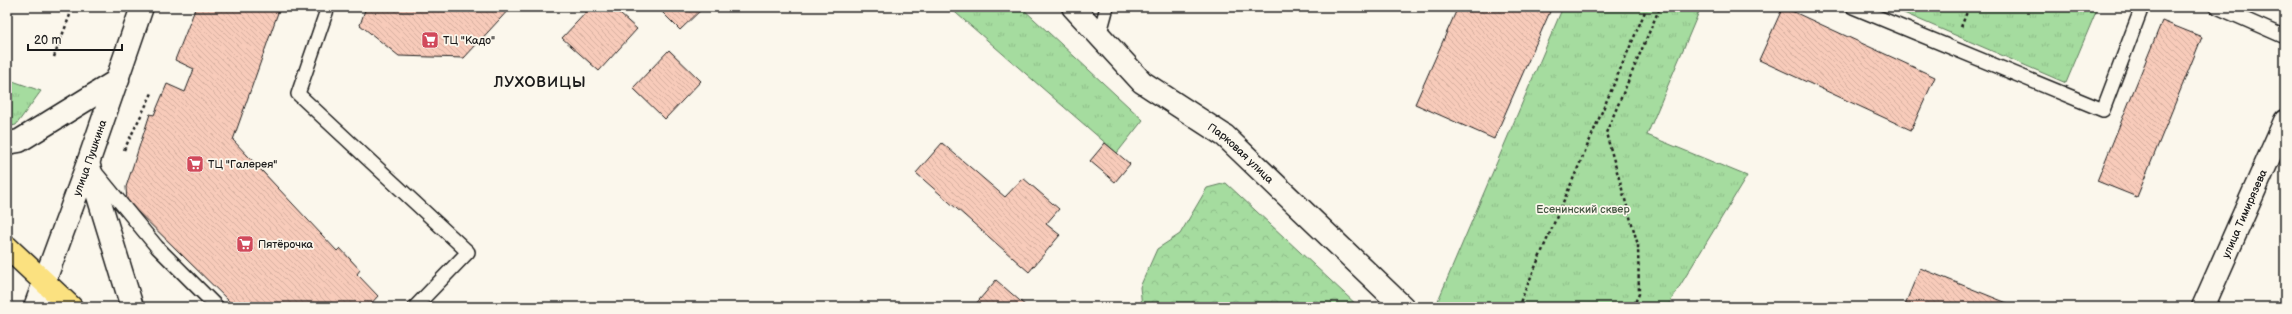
<svg xmlns="http://www.w3.org/2000/svg" width="2292" height="314" font-family="'Balsamiq Sans',sans-serif">
<defs>
<pattern id="grass-tufts" width="24" height="20" patternUnits="userSpaceOnUse"><rect width="24" height="20" fill="#a5dc9f"/><path d="M3 7l-1-3M5 7V3M7 7l1-3M15 17l-1-3M17 17v-4M19 17l1-3" fill="none" stroke="#8dbc88"/></pattern>
<pattern id="forest-crowns" width="20" height="18" patternUnits="userSpaceOnUse"><rect width="20" height="18" fill="#a5dc9f"/><path d="M2 6a3 3 0 1 1 6 0M12 15a3 3 0 1 1 6 0" fill="none" stroke="#8dbc88"/></pattern>
<pattern id="building-back-hatch" width="6" height="6" patternUnits="userSpaceOnUse"><rect width="6" height="6" fill="#f8cbba"/><path d="M-1 5l2 2M0 0l6 6M5-1l2 2" fill="none" stroke="#d4ae9f"/></pattern>
</defs>
<rect width="100%" height="100%" fill="#fbf7ec"/>
<filter id="ink" filterUnits="userSpaceOnUse"><feTurbulence type="fractalNoise" baseFrequency=".025" numOctaves="2"/><feDisplacementMap in="SourceGraphic" scale="8" xChannelSelector="R" yChannelSelector="G"/><feConvolveMatrix kernelMatrix="1 2 1 2 8 2 1 2 1" color-interpolation-filters="sRGB"/></filter>
<g filter="url(#ink)">
<g fill="url(#grass-tufts)" stroke="#607c5e">
<polygon points="949,7 1021,7 1143,120 1117,153"/>
<polygon points="1563,7 1701,7 1647,135 1747,176 1667,307 1441,307 1437,303"/>
<polygon points="1890,7 2098,7 2066,83"/>
<polygon points="7,79 41,91 16,125 7,127"/>
</g>
<polygon fill="url(#forest-crowns)" stroke="#607c5e" points="1226,183 1359,307 1142,307 1140,287 1157,249 1180,234 1207,188"/>
<g fill="url(#building-back-hatch)" stroke="#1c1c1c">
<polygon points="196,7 280,7 233,140 337,251 340,248 360,270 357,274 378,296 368,307 235,307 127,201 126,187 150,114 154,115 167,84 185,92 194,69 175,60"/>
<polygon points="366,7 511,7 464,58 399,56 360,25"/>
<polygon points="591,7 612,7 637,29 599,71 562,38"/>
<polygon points="657,7 704,7 680,30"/>
<polygon points="1458,7 1552,7 1494,139 1415,104"/>
<polygon points="1783,7 1935,77 1911,130 1759,60"/>
<polygon points="2162,21 2202,37 2137,197 2097,181"/>
<polygon points="669,50 701,81 665,119 633,88"/>
<polygon points="942,143 1005,197 1023,178 1059,209 1046,224 1060,235 1029,272 916,173"/>
<polygon points="1105,143 1130,164 1115,182 1090,161"/>
<polygon points="1920,268 2017,307 1904,307"/>
<polygon points="996,280 1027,307 974,306"/>
</g>
<g fill="none" stroke-linecap="round" stroke-linejoin="round">
<defs>
<g id="service">
<polyline points="328,7 298,94 468,252 415,307"/>
<polyline points="1853,7 2103,110 2142,7"/>
<polyline points="2217,7 2285,37"/>
<polyline points="1099,36 1107,7"/>
<polyline points="96,173 157,247 217,307"/>
</g>
<g id="minor">
<path id="s1" d="M1073,7L1142,82L1225,136L1403,307"/>
<path id="s2" d="M2203,307L2285,121"/>
</g>
<g id="secondary">
<polyline points="7,143 19,141 118,80"/>
<polyline points="88,163 132,307"/>
<path id="s3" d="M35,307L88,163L142,7"/>
</g>
<polyline id="trunk" points="7,247 71,307"/>
</defs>
<use href="#service" stroke="#1c1c1c" stroke-width="16"/>
<use href="#minor" stroke="#1c1c1c" stroke-width="25"/>
<use href="#secondary" stroke="#1c1c1c" stroke-width="25"/>
<use href="#trunk" stroke="#1c1c1c" stroke-width="25"/>
<g stroke="#1c1c1c" stroke-width="2.5" stroke-dasharray="3 3" stroke-linecap="butt">
<polyline points="1961,27 1969,7"/>
<polyline points="54,57 73,7"/>
<polyline points="124,150 152,93"/>
<polyline points="1518,307 1647,7"/>
<polyline points="1633,307 1639,294 1638,245 1606,133 1660,7"/>
</g>
<use href="#service" stroke="#fbf7ec" stroke-width="13"/>
<use href="#minor" stroke="#fbf7ec" stroke-width="22"/>
<use href="#secondary" stroke="#fbf7ec" stroke-width="22"/>
<use href="#trunk" stroke="#fbe180" stroke-width="22"/>
</g>
</g>
<defs>
<symbol id="supermarket-square" viewBox="-11 -11 22 22"><rect x="-9" y="-9" width="18" height="18" rx="4" fill="#d1495b" stroke="#fbf7ec"/><path d="M-6-5.5h2.5l.6 2H6L4.5 2H-2.5L-4.4-4H-6ZM-1.5 3.2a1.3 1.3 0 1 0 .1 0ZM3 3.2a1.3 1.3 0 1 0 .1 0Z" fill="#fff"/></symbol>
</defs>
<g fill-rule="evenodd">
<use href="#supermarket-square" x="420" y="30" width="20" height="20"/>
<use href="#supermarket-square" x="185" y="154" width="20" height="20"/>
<use href="#supermarket-square" x="235" y="234" width="20" height="20"/>
</g>
<g text-anchor="middle" stroke-width="3.5" stroke-linejoin="round" paint-order="stroke">
<g font-size="11" fill="#1c1c1c" stroke="#fbf7ec" text-anchor="start">
<text x="443" y="44">ТЦ "Кадо"</text>
<text x="208" y="168">ТЦ "Галерея"</text>
<text x="258" y="248">Пятёрочка</text>
</g>
<g font-size="11" fill="#1c1c1c" stroke="#fbf7ec">
<text dy="4" stroke="none"><textPath href="#s1" startOffset="224">Парковая улица</textPath></text>
<text dy="4" stroke="none"><textPath href="#s3" startOffset="159">улица Пушкина</textPath></text>
<text dy="4" stroke="none"><textPath href="#s2" startOffset="102">улица Тимирязева</textPath></text>
</g>
<g font-size="11" fill="#455643" stroke="#fbf7ec">
<text x="1583" y="213">Есенинский сквер</text>
</g>
<g font-size="15" font-weight="bold" letter-spacing="1" fill="#1c1c1c" stroke="#fbf7ec">
<text x="540" y="87">ЛУХОВИЦЫ</text>
</g>
</g>
<rect width="2292" height="314" fill="none" stroke="#fbf7ec" stroke-width="24"/>
<rect x="12" y="12" width="2268" height="290" fill="none" stroke="#1c1c1c" stroke-width="1.5" filter="url(#ink)"/>
<path d="M28 44v6h94v-6" fill="none" stroke="#1c1c1c" stroke-width="2"/>
<text x="34" y="44" font-size="12" fill="#1c1c1c" stroke="#fbf7ec" stroke-width="3" paint-order="stroke">20 m</text>
</svg>
